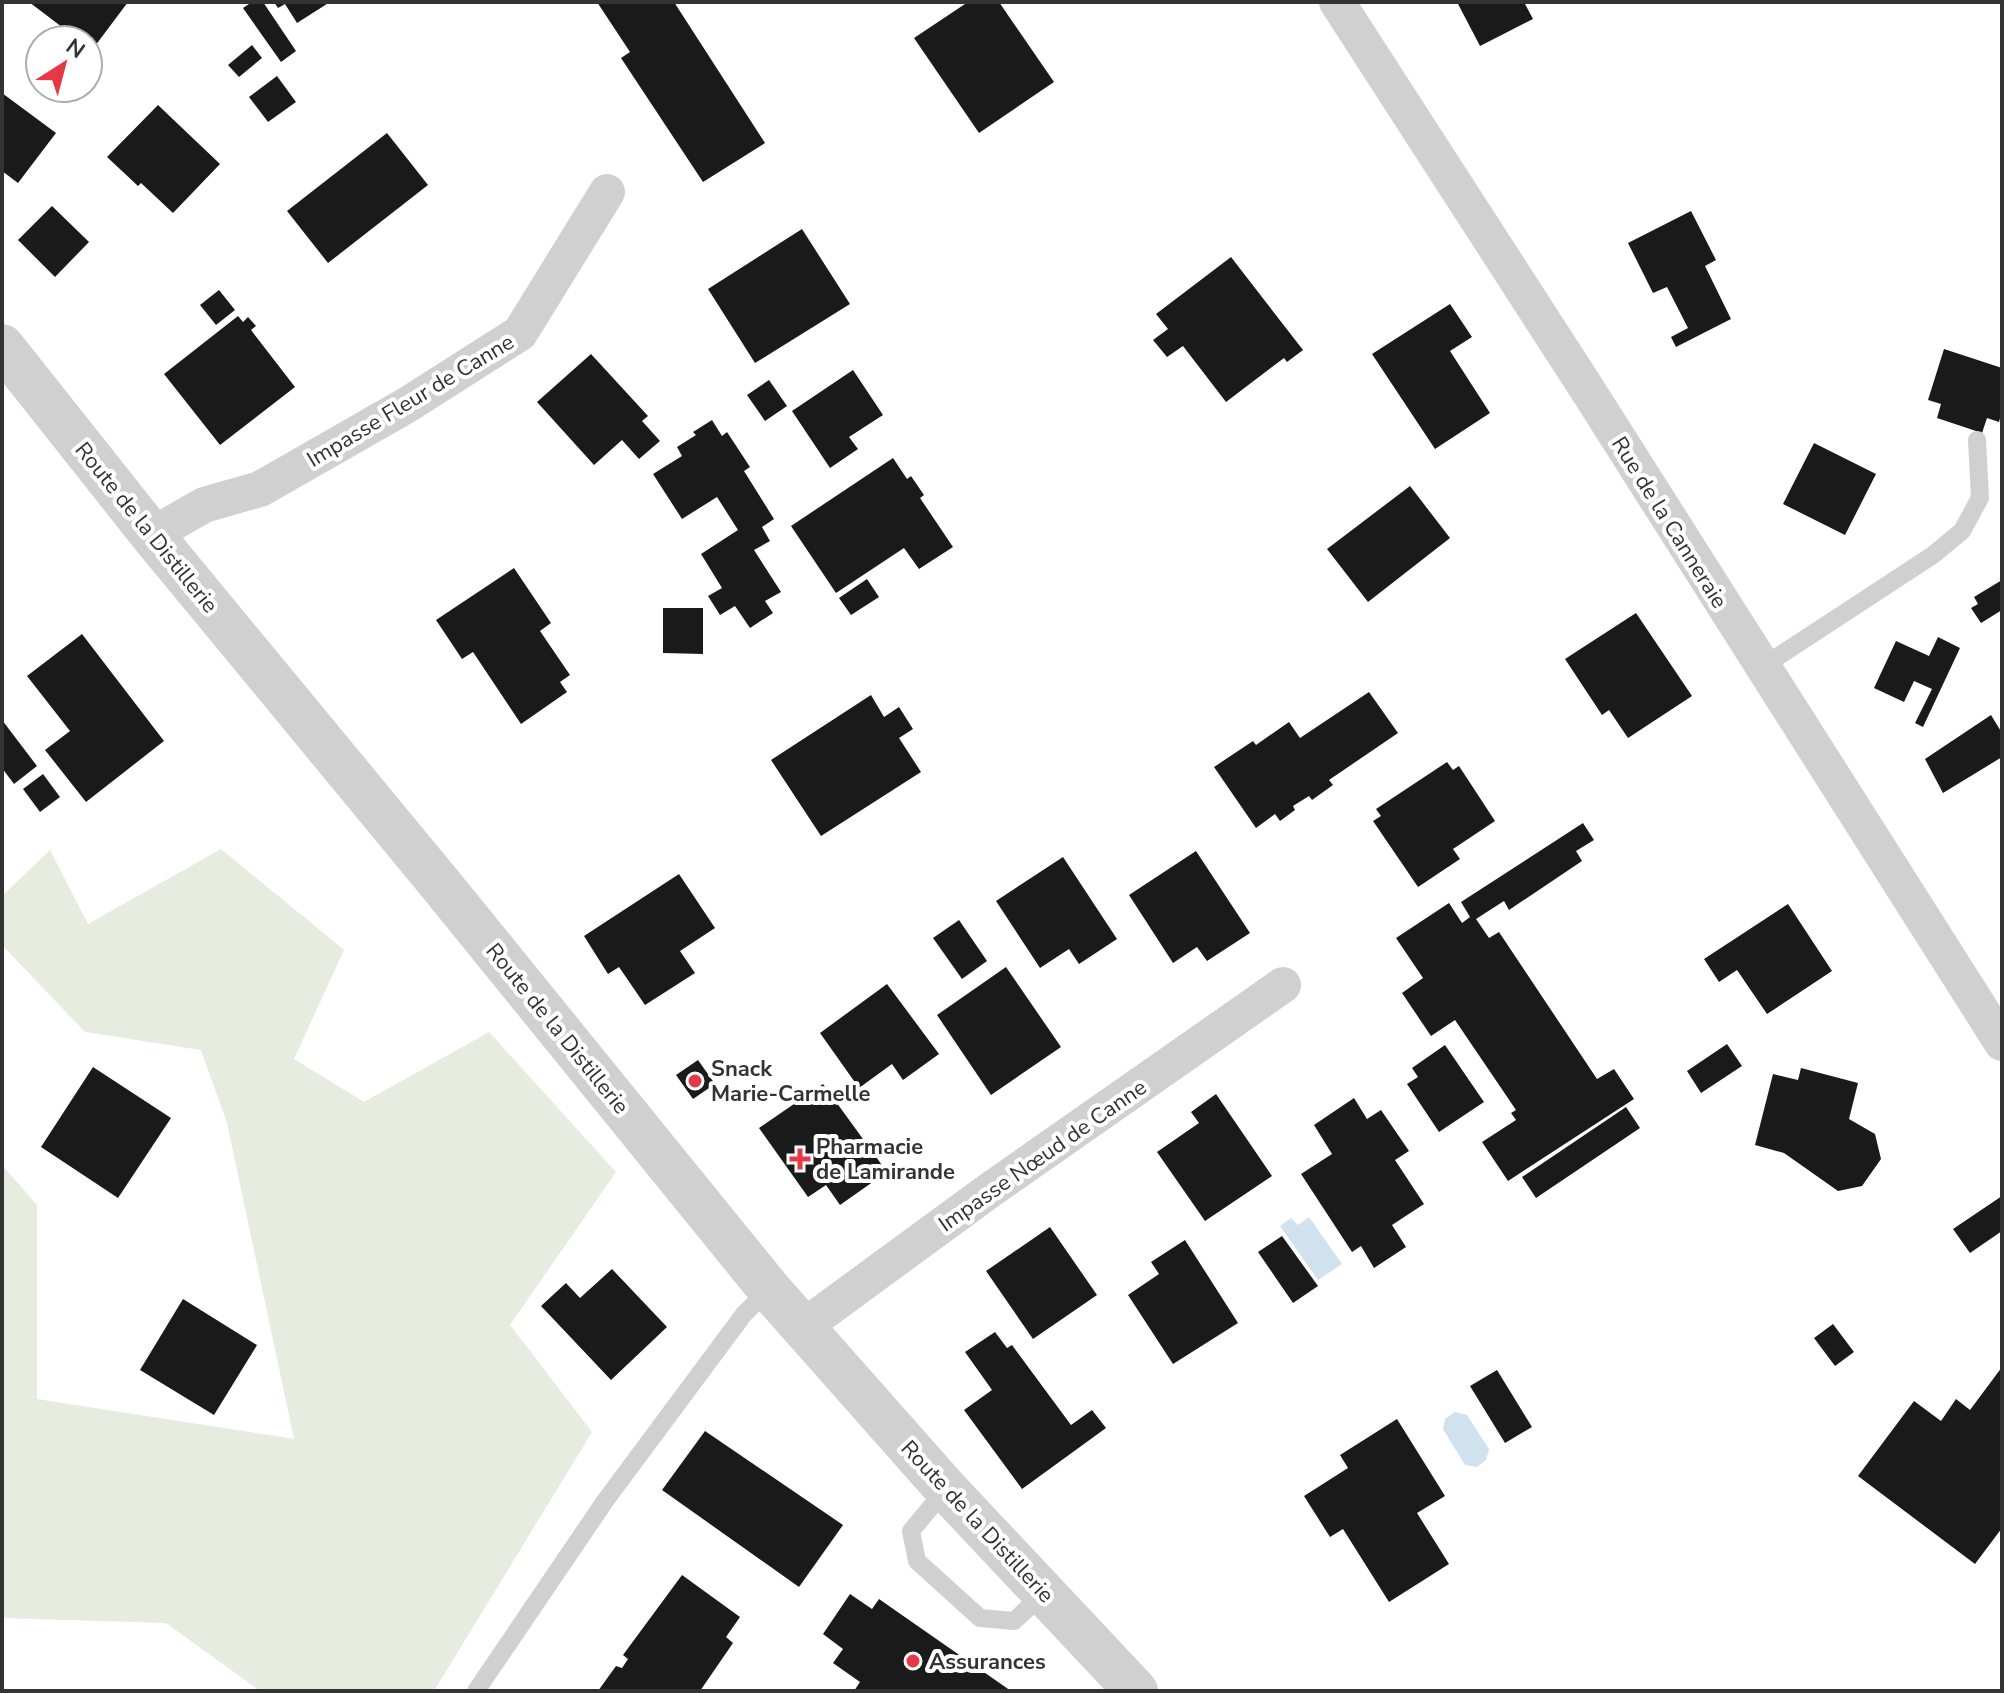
<svg xmlns="http://www.w3.org/2000/svg" width="2004" height="1693" font-family="'Nunito Sans',sans-serif">
<rect width="100%" height="100%" fill="#fff"/>
<polygon fill="#e6ecdf" points="221,849 344,950 294,1059 364,1102 489,1032 616,1172 510,1325 592,1432 434,1691 260,1691 166,1623 2,1618 2,1165 37,1205 37,1399 294,1439 227,1123 201,1050 85,1032 2,945 2,896 50,850 88,924"/>
<g fill="#cfe2ee">
<polygon points="1309,1217 1342,1264 1318,1280 1280,1226 1291,1218 1298,1225"/>
<polygon points="1455,1412 1467,1415 1489,1449 1486,1460 1477,1467 1465,1465 1443,1429 1445,1419"/>
</g>
<g fill="#1a1a1a">
<polygon points="29,2 128,2 92,50 88,47 88,40 79,40"/>
<polygon points="252,2 263,2 296,51 281,62 243,8"/>
<polygon points="274,2 330,2 297,23 285,4 278,8"/>
<polygon points="597,2 674,2 765,143 703,182 621,58 630,52"/>
<polygon points="968,2 999,2 1054,82 979,133 914,38"/>
<polygon points="1457,2 1524,2 1533,19 1480,46"/>
<polygon points="252,45 262,58 239,77 228,65"/>
<polygon points="277,76 296,102 268,122 249,97"/>
<polygon points="2,93 56,133 18,183 2,171"/>
<polygon points="158,105 220,164 173,213 141,183 138,186 107,157"/>
<polygon points="387,133 428,185 328,263 287,211"/>
<polygon points="52,206 89,242 55,277 18,240"/>
<polygon points="1691,211 1716,260 1705,266 1731,319 1676,347 1671,337 1688,328 1667,287 1653,293 1628,243"/>
<polygon points="802,229 850,304 755,363 708,289"/>
<polygon points="1231,257 1303,350 1287,362 1284,358 1226,402 1183,346 1167,357 1153,340 1168,329 1156,314"/>
<polygon points="219,290 235,310 216,325 200,305"/>
<polygon points="1450,304 1472,337 1450,351 1490,413 1435,449 1372,354"/>
<polygon points="238,316 243,322 248,317 256,326 251,330 295,387 220,445 164,374"/>
<polygon points="1944,349 2002,368 2002,411 1999,422 1987,418 1982,433 1937,418 1941,404 1928,400"/>
<polygon points="591,354 648,416 642,421 660,441 639,459 622,440 594,465 537,402"/>
<polygon points="853,370 883,415 849,437 858,449 830,468 792,411"/>
<polygon points="769,380 787,406 765,421 747,395"/>
<polygon points="712,420 722,436 727,432 750,467 744,471 774,519 762,527 770,541 754,550 781,592 765,601 773,613 750,628 735,606 720,615 708,596 722,588 701,554 738,530 717,497 682,519 653,474 682,456 677,447 696,435 693,432"/>
<polygon points="1814,443 1876,474 1845,535 1783,504"/>
<polygon points="893,458 907,479 911,476 924,495 920,498 953,547 919,569 904,548 836,593 791,526"/>
<polygon points="1410,486 1450,538 1368,602 1327,549"/>
<polygon points="514,568 551,623 540,631 570,675 560,682 567,692 521,724 473,652 462,659 436,620"/>
<polygon points="867,579 879,597 851,615 839,598"/>
<polygon points="2002,580 2002,610 1981,623 1971,608 1978,604 1974,597"/>
<polygon points="663,608 703,608 703,654 663,653"/>
<polygon points="1636,613 1692,696 1628,738 1609,710 1602,715 1565,659"/>
<polygon points="82,634 164,741 86,802 45,750 70,731 27,676"/>
<polygon points="1938,637 1960,648 1923,727 1915,723 1932,689 1914,681 1904,702 1874,688 1896,641 1929,656"/>
<polygon points="1369,692 1398,733 1329,780 1333,785 1312,800 1309,796 1293,806 1295,810 1280,821 1275,814 1256,828 1214,767 1253,741 1256,745 1289,722 1300,738"/>
<polygon points="871,695 884,717 899,707 913,729 899,738 921,772 821,836 771,760"/>
<polygon points="1991,715 2002,733 2002,757 1943,793 1925,759"/>
<polygon points="2,720 37,766 14,784 2,768"/>
<polygon points="1447,762 1453,770 1459,766 1495,821 1453,849 1460,859 1418,887 1373,821 1381,816 1376,809"/>
<polygon points="43,774 60,797 40,812 23,789"/>
<polygon points="1583,823 1594,840 1576,851 1582,861 1509,910 1504,901 1476,919 1489,938 1499,932 1597,1079 1614,1069 1634,1099 1508,1181 1482,1142 1516,1120 1511,1113 1516,1110 1455,1020 1431,1036 1402,993 1423,978 1396,938 1449,903 1462,923 1470,917 1461,902"/>
<polygon points="1196,851 1250,933 1207,961 1197,947 1173,963 1129,895"/>
<polygon points="1063,857 1117,939 1079,964 1069,949 1040,968 996,901"/>
<polygon points="679,874 715,928 680,951 695,973 645,1005 619,967 608,974 584,936"/>
<polygon points="1788,904 1832,971 1767,1014 1737,970 1719,982 1704,959"/>
<polygon points="959,920 987,961 962,979 933,938"/>
<polygon points="1006,967 1061,1047 991,1095 937,1015"/>
<polygon points="887,984 939,1054 903,1080 892,1064 859,1088 820,1033"/>
<polygon points="1727,1044 1742,1066 1701,1093 1687,1071"/>
<polygon points="1445,1045 1484,1102 1439,1132 1407,1084 1418,1077 1412,1068"/>
<polygon points="698,1060 715,1084 693,1099 676,1075"/>
<polygon points="93,1067 171,1118 118,1198 41,1147"/>
<polygon points="1801,1068 1858,1083 1849,1119 1875,1134 1881,1159 1862,1186 1838,1191 1784,1153 1755,1145 1773,1074 1798,1080"/>
<polygon points="823,1084 887,1172 840,1205 826,1185 808,1197 759,1128"/>
<polygon points="1216,1094 1272,1176 1205,1221 1157,1152 1199,1123 1191,1112"/>
<polygon points="1354,1098 1367,1119 1381,1110 1409,1151 1395,1160 1424,1204 1392,1225 1406,1247 1374,1268 1361,1246 1352,1252 1301,1174 1332,1154 1314,1125"/>
<polygon points="1626,1107 1640,1128 1536,1198 1522,1177"/>
<polygon points="2002,1196 2002,1231 1970,1253 1953,1229"/>
<polygon points="1050,1227 1097,1295 1033,1339 986,1271"/>
<polygon points="1282,1236 1318,1286 1293,1303 1258,1252"/>
<polygon points="1185,1240 1238,1323 1173,1364 1128,1295 1159,1274 1151,1262"/>
<polygon points="612,1269 667,1327 611,1380 541,1306 566,1283 580,1298"/>
<polygon points="183,1299 257,1345 214,1415 140,1370"/>
<polygon points="1833,1324 1854,1352 1835,1366 1814,1338"/>
<polygon points="995,1332 1007,1348 1012,1345 1071,1425 1092,1410 1106,1428 1022,1489 964,1410 992,1390 965,1352"/>
<polygon points="2002,1367 2002,1528 1975,1564 1858,1476 1914,1401 1941,1421 1956,1399 1970,1410"/>
<polygon points="1497,1370 1532,1427 1505,1443 1470,1386"/>
<polygon points="1397,1419 1445,1496 1417,1513 1449,1564 1389,1602 1343,1529 1330,1537 1304,1496 1348,1468 1340,1455"/>
<polygon points="705,1431 843,1525 799,1587 662,1490"/>
<polygon points="682,1575 740,1617 726,1637 733,1643 700,1691 598,1691 616,1666 622,1668 628,1659 623,1655"/>
<polygon points="850,1594 872,1609 879,1599 1011,1691 854,1691 860,1682 833,1663 843,1649 823,1634"/>
</g>
<g fill="none" stroke-linecap="round" stroke-linejoin="round">
<g stroke="#d0d0d0" stroke-width="18">
<polyline points="1762,667 1933,555 1962,531 1980,498 1977,440"/>
<polyline points="946,1489 911,1531 917,1561 980,1618 1014,1621 1044,1593"/>
<polyline points="476,1691 605,1501 744,1314 769,1289"/>
</g>
<g stroke="#d0d0d0" stroke-width="36">
<polyline points="1337,2 1587,389 2002,1043"/>
<polyline points="152,535 204,505 260,489 407,405 520,333 607,192"/>
<polyline points="803,1327 990,1190 1283,985"/>
</g>
<polyline stroke="#d0d0d0" stroke-width="44" points="2,346 152,535 441,885 769,1289 946,1489 1136,1691"/>
</g>
<g fill="#e63946" stroke="#fff" stroke-width="3">
<circle cx="695" cy="1081" r="8"/>
<path d="M796 1147h8v8h8v8h-8v8h-8v-8h-8v-8h8z"/>
<circle cx="913" cy="1661" r="8"/>
</g>
<g text-anchor="middle" stroke-width="8" stroke-linejoin="round" paint-order="stroke">
<g font-size="22" fill="#333" stroke="#fff">
<text transform="translate(410 400) rotate(-31)" y="8">Impasse Fleur de Canne</text>
<text transform="translate(1670 522) rotate(58)" y="8">Rue de la Canneraie</text>
<text transform="translate(147 527) rotate(51)" y="8">Route de la Distillerie</text>
<text transform="translate(558 1028) rotate(51)" y="8">Route de la Distillerie</text>
<text transform="translate(1042 1155) rotate(-35)" y="8">Impasse Nœud de Canne</text>
<text transform="translate(978 1521) rotate(47)" y="8">Route de la Distillerie</text>
</g>
<g font-size="22" font-weight="bold" fill="#333" stroke="#fff" text-anchor="start">
<text x="711" y="1076">Snack<tspan x="711" dy="25">Marie-Carmelle</tspan></text>
<text x="816" y="1154">Pharmacie<tspan x="816" dy="25">de Lamirande</tspan></text>
<text x="929" y="1669">Assurances</text>
</g>
</g>
<rect width="2004" height="1693" fill="none" stroke="#333333" stroke-width="8"/>
<g transform="translate(64 64) rotate(36)"><circle r="38" fill="#ffffff" stroke="#adadad" stroke-width="2"/>
<path d="M0-6L14 30L0 20L-14 30Z" fill="#e63946"/>
<text y="-12" font-size="22" font-weight="bold" text-anchor="middle" fill="#333333">N</text>
</g>
</svg>
